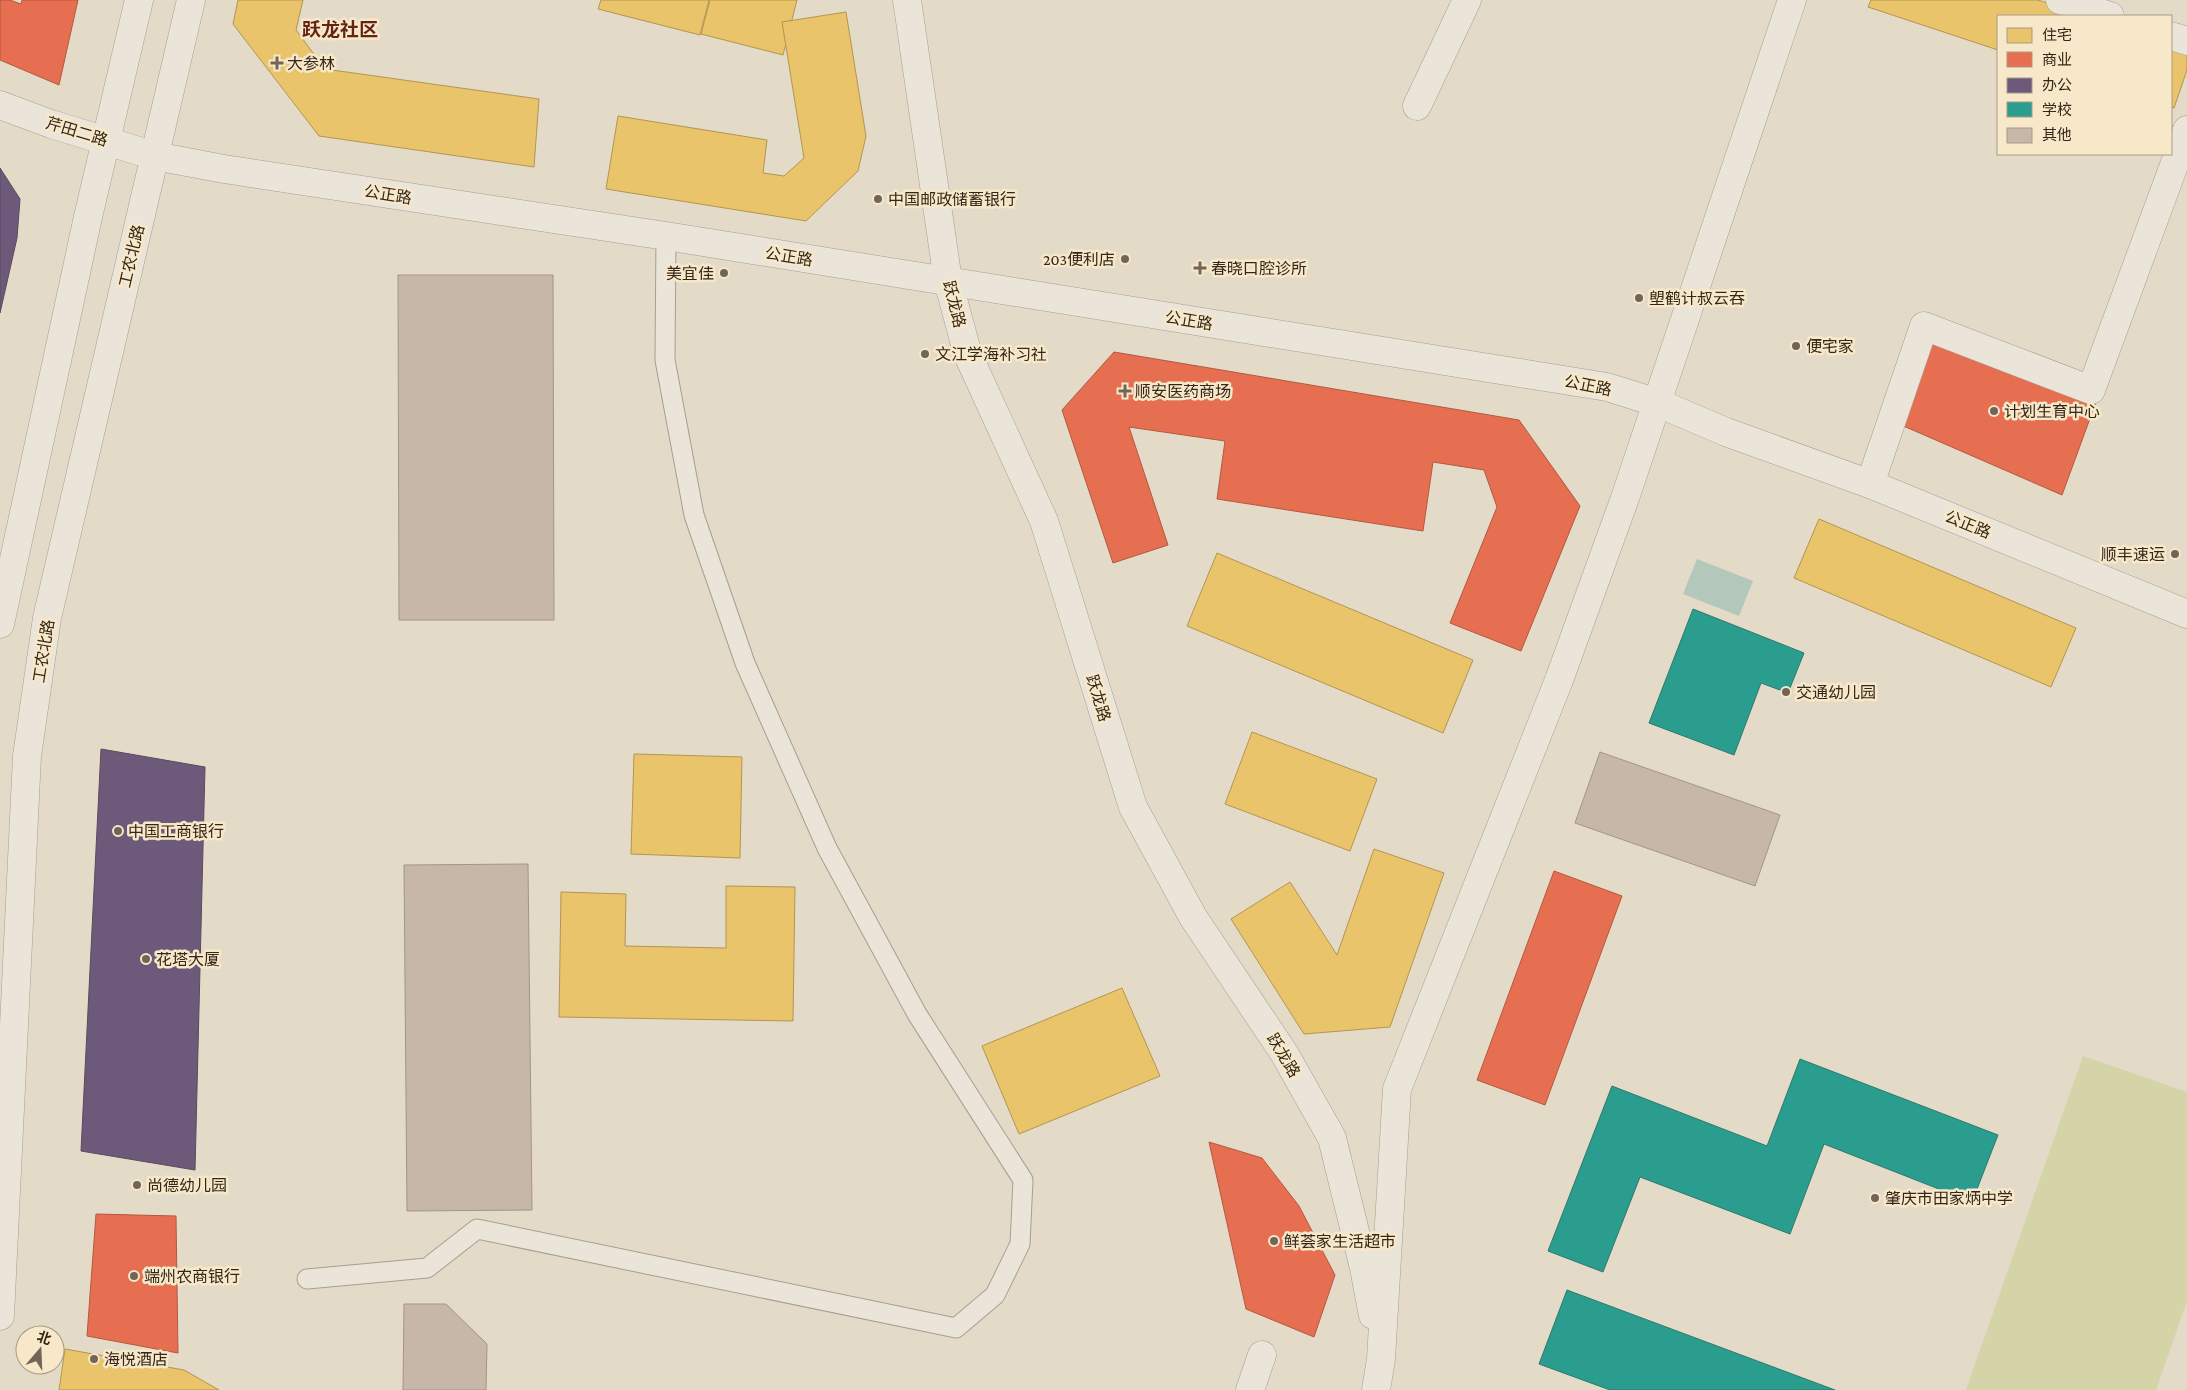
<svg xmlns="http://www.w3.org/2000/svg" width="2187" height="1390" font-family="'Crimson Pro','Noto Sans SC',serif">
<rect width="100%" height="100%" fill="#e3dac7"/>
<polygon fill="#d5d3a8" points="2083,1056 2187,1092 2187,1301 2156,1390 1966,1390"/>
<polygon fill="#b3c8ba" points="1697,559 1753,581 1739,616 1683,594"/>
<g fill="#e9c46a" stroke="#b39552">
<polygon points="238,0 303,0 296,30 325,69 539,99 534,167 319,136 233,24"/>
<polygon points="601,0 709,0 700,35 598,9"/>
<polygon points="710,0 797,0 783,55 701,34"/>
<polygon points="1871,0 2038,0 2087,16 1998,16 1998,50 1868,7"/>
<polygon points="846,12 866,136 858,171 806,221 606,189 618,116 767,140 763,173 784,176 804,158 782,22"/>
<polygon points="2171,44 2187,49 2187,70 2174,108 2171,107"/>
<polygon points="1819,519 2076,628 2051,687 1794,578"/>
<polygon points="1217,553 1473,660 1443,733 1187,626"/>
<polygon points="1252,732 1377,779 1350,851 1225,804"/>
<polygon points="634,754 742,757 740,858 631,854"/>
<polygon points="1374,849 1444,873 1390,1027 1304,1034 1231,919 1290,882 1337,955"/>
<polygon points="726,886 795,887 793,1021 559,1017 561,892 626,894 625,946 726,948"/>
<polygon points="1122,988 1160,1076 1019,1134 982,1046"/>
<polygon points="65,1349 184,1370 219,1390 59,1390"/>
</g>
<g fill="#e76f51" stroke="#b25940">
<polygon points="0,0 10,0 21,4 22,0 78,0 59,85 0,60"/>
<polygon points="1924,326 2096,402 2062,495 1892,421"/>
<polygon points="1114,352 1519,420 1580,506 1521,651 1450,623 1497,507 1484,470 1433,462 1423,531 1217,499 1225,441 1129,427 1168,545 1113,563 1062,410"/>
<polygon points="1554,871 1622,896 1545,1105 1477,1080"/>
<polygon points="1209,1142 1262,1158 1299,1206 1335,1275 1314,1337 1246,1309"/>
<polygon points="96,1214 176,1216 178,1353 87,1336"/>
</g>
<g fill="#6d597a" stroke="#5c4a5d">
<polygon points="0,168 20,199 17,238 0,313"/>
<polygon points="101,749 205,767 195,1170 81,1151"/>
</g>
<g fill="#2a9d8f" stroke="#2d796c">
<polygon points="1693,609 1804,653 1788,693 1761,683 1734,755 1649,723"/>
<polygon points="1800,1059 1998,1135 1972,1202 1824,1144 1790,1234 1640,1177 1603,1272 1548,1251 1612,1086 1767,1146"/>
<polygon points="1567,1290 1835,1390 1610,1390 1539,1364"/>
</g>
<g fill="#c7b7a8" stroke="#a39587">
<polygon points="398,275 553,275 554,620 399,620"/>
<polygon points="1600,752 1780,815 1755,886 1575,823"/>
<polygon points="528,864 532,1210 407,1211 404,865"/>
<polygon points="404,1304 446,1304 487,1344 486,1390 403,1390"/>
</g>
<g fill="none" stroke-linecap="round" stroke-linejoin="round">
<defs>
<polyline id="service" points="307,1279 427,1268 477,1229 956,1328 995,1295 1020,1244 1023,1180 917,1014 827,848 745,663 694,515 665,360 666,236"/>
<g id="minor">
<polyline points="907,0 948,281 968,355 1044,521 1133,807 1193,917 1284,1053 1332,1138 1364,1268 1373,1315"/>
<polyline points="2060,0 2110,16"/>
<polyline points="2171,36 2187,41"/>
<polyline points="0,105 51,124 155,156 224,169 666,236 1607,387 1658,403 1726,432 1870,484 2187,614"/>
<polyline points="1417,106 1467,0"/>
<polyline points="1870,484 1924,326 2091,390 2187,130"/>
<polyline points="1250,1390 1262,1355"/>
<polyline points="1376,1390 1381,1359 1397,1089 1559,680 1625,498 1792,0"/>
</g>
<g id="tertiary">
<polyline points="0,624 88,217 139,0"/>
<polyline points="0,1316 27,756 47,618 191,0"/>
</g>
</defs>
<use href="#service" stroke="#a89e91" stroke-width="21"/>
<use href="#minor" stroke="#a89e91" stroke-width="29"/>
<use href="#tertiary" stroke="#a89e91" stroke-width="29"/>
<use href="#service" stroke="#ebe4d9" stroke-width="19"/>
<use href="#minor" stroke="#ebe4d9" stroke-width="28"/>
<use href="#tertiary" stroke="#ebe4d9" stroke-width="28"/>
</g>
<g fill="#726557" stroke="#f7e8ca" stroke-width="2">
<path d="M274.5 55.5h5v5h5v5h-5v5h-5v-5h-5v-5h5z"/>
<circle cx="878" cy="199" r="5"/>
<circle cx="1125" cy="259" r="5"/>
<path d="M1197.5 260.5h5v5h5v5h-5v5h-5v-5h-5v-5h5z"/>
<circle cx="724" cy="273" r="5"/>
<circle cx="1639" cy="298" r="5"/>
<circle cx="1796" cy="346" r="5"/>
<circle cx="925" cy="354" r="5"/>
<path d="M1122.5 383.5h5v5h5v5h-5v5h-5v-5h-5v-5h5z"/>
<circle cx="1994" cy="411" r="5"/>
<circle cx="2175" cy="554" r="5"/>
<circle cx="1786" cy="692" r="5"/>
<circle cx="118" cy="831" r="5"/>
<circle cx="146" cy="959" r="5"/>
<circle cx="137" cy="1185" r="5"/>
<circle cx="1875" cy="1198" r="5"/>
<circle cx="1274" cy="1241" r="5"/>
<circle cx="134" cy="1276" r="5"/>
<circle cx="94" cy="1359" r="5"/>
</g>
<g text-anchor="middle" stroke-width="5" stroke-linejoin="round" paint-order="stroke">
<g font-size="16" fill="#35261a" stroke="#f7e8ca" text-anchor="start">
<text x="287" y="69">大参林</text>
<text x="888" y="205">中国邮政储蓄银行</text>
<text x="1115" y="265" text-anchor="end">203便利店</text>
<text x="1211" y="274">春晓口腔诊所</text>
<text x="714" y="279" text-anchor="end">美宜佳</text>
<text x="1649" y="304">塱鹤计叔云吞</text>
<text x="1806" y="352">便宅家</text>
<text x="935" y="360">文江学海补习社</text>
<text x="1135" y="397">顺安医药商场</text>
<text x="2004" y="417">计划生育中心</text>
<text x="2165" y="560" text-anchor="end">顺丰速运</text>
<text x="1796" y="698">交通幼儿园</text>
<text x="128" y="837">中国工商银行</text>
<text x="156" y="965">花塔大厦</text>
<text x="147" y="1191">尚德幼儿园</text>
<text x="1885" y="1204">肇庆市田家炳中学</text>
<text x="1284" y="1247">鲜荟家生活超市</text>
<text x="144" y="1282">端州农商银行</text>
<text x="104" y="1365">海悦酒店</text>
</g>
<g font-size="16" fill="#35261a" stroke="#f7e8ca">
<text transform="translate(77 131) rotate(17)" y="6">芹田二路</text>
<text transform="translate(388 194) rotate(9)" y="6">公正路</text>
<text transform="translate(131 256) rotate(-77)" y="6">工农北路</text>
<text transform="translate(789 256) rotate(9)" y="6">公正路</text>
<text transform="translate(955 304) rotate(76)" y="6">跃龙路</text>
<text transform="translate(1189 320) rotate(9)" y="6">公正路</text>
<text transform="translate(1588 385) rotate(11)" y="6">公正路</text>
<text transform="translate(1968 524) rotate(22)" y="6">公正路</text>
<text transform="translate(43 651) rotate(-81)" y="6">工农北路</text>
<text transform="translate(1099 698) rotate(73)" y="6">跃龙路</text>
<text transform="translate(1284 1055) rotate(59)" y="6">跃龙路</text>
</g>
<g font-size="19" font-weight="bold" fill="#652316" stroke="#f7e8ca">
<text x="340" y="36">跃龙社区</text>
</g>
</g>
<rect x="1997" y="15" width="175" height="140" fill="#f7e8ca" stroke="#a99a84"/>
<rect x="2007" y="28" width="25" height="15" fill="#e9c46a" stroke="#a99a84"/>
<text x="2042" y="40" font-size="15" fill="#35261a">住宅</text>
<rect x="2007" y="52" width="25" height="15" fill="#e76f51" stroke="#a99a84"/>
<text x="2042" y="65" font-size="15" fill="#35261a">商业</text>
<rect x="2007" y="78" width="25" height="15" fill="#6d597a" stroke="#a99a84"/>
<text x="2042" y="90" font-size="15" fill="#35261a">办公</text>
<rect x="2007" y="102" width="25" height="15" fill="#2a9d8f" stroke="#a99a84"/>
<text x="2042" y="115" font-size="15" fill="#35261a">学校</text>
<rect x="2007" y="128" width="25" height="15" fill="#c7b7a8" stroke="#a99a84"/>
<text x="2042" y="140" font-size="15" fill="#35261a">其他</text>
<g transform="translate(40 1350) rotate(19)"><circle r="24" fill="#f7e8ca" stroke="#a99a84"/>
<path d="M0-4L9 19L0 12L-9 19Z" fill="#726557"/>
<text y="-8" font-size="14" font-weight="bold" text-anchor="middle" fill="#35261a">北</text>
</g>
</svg>
